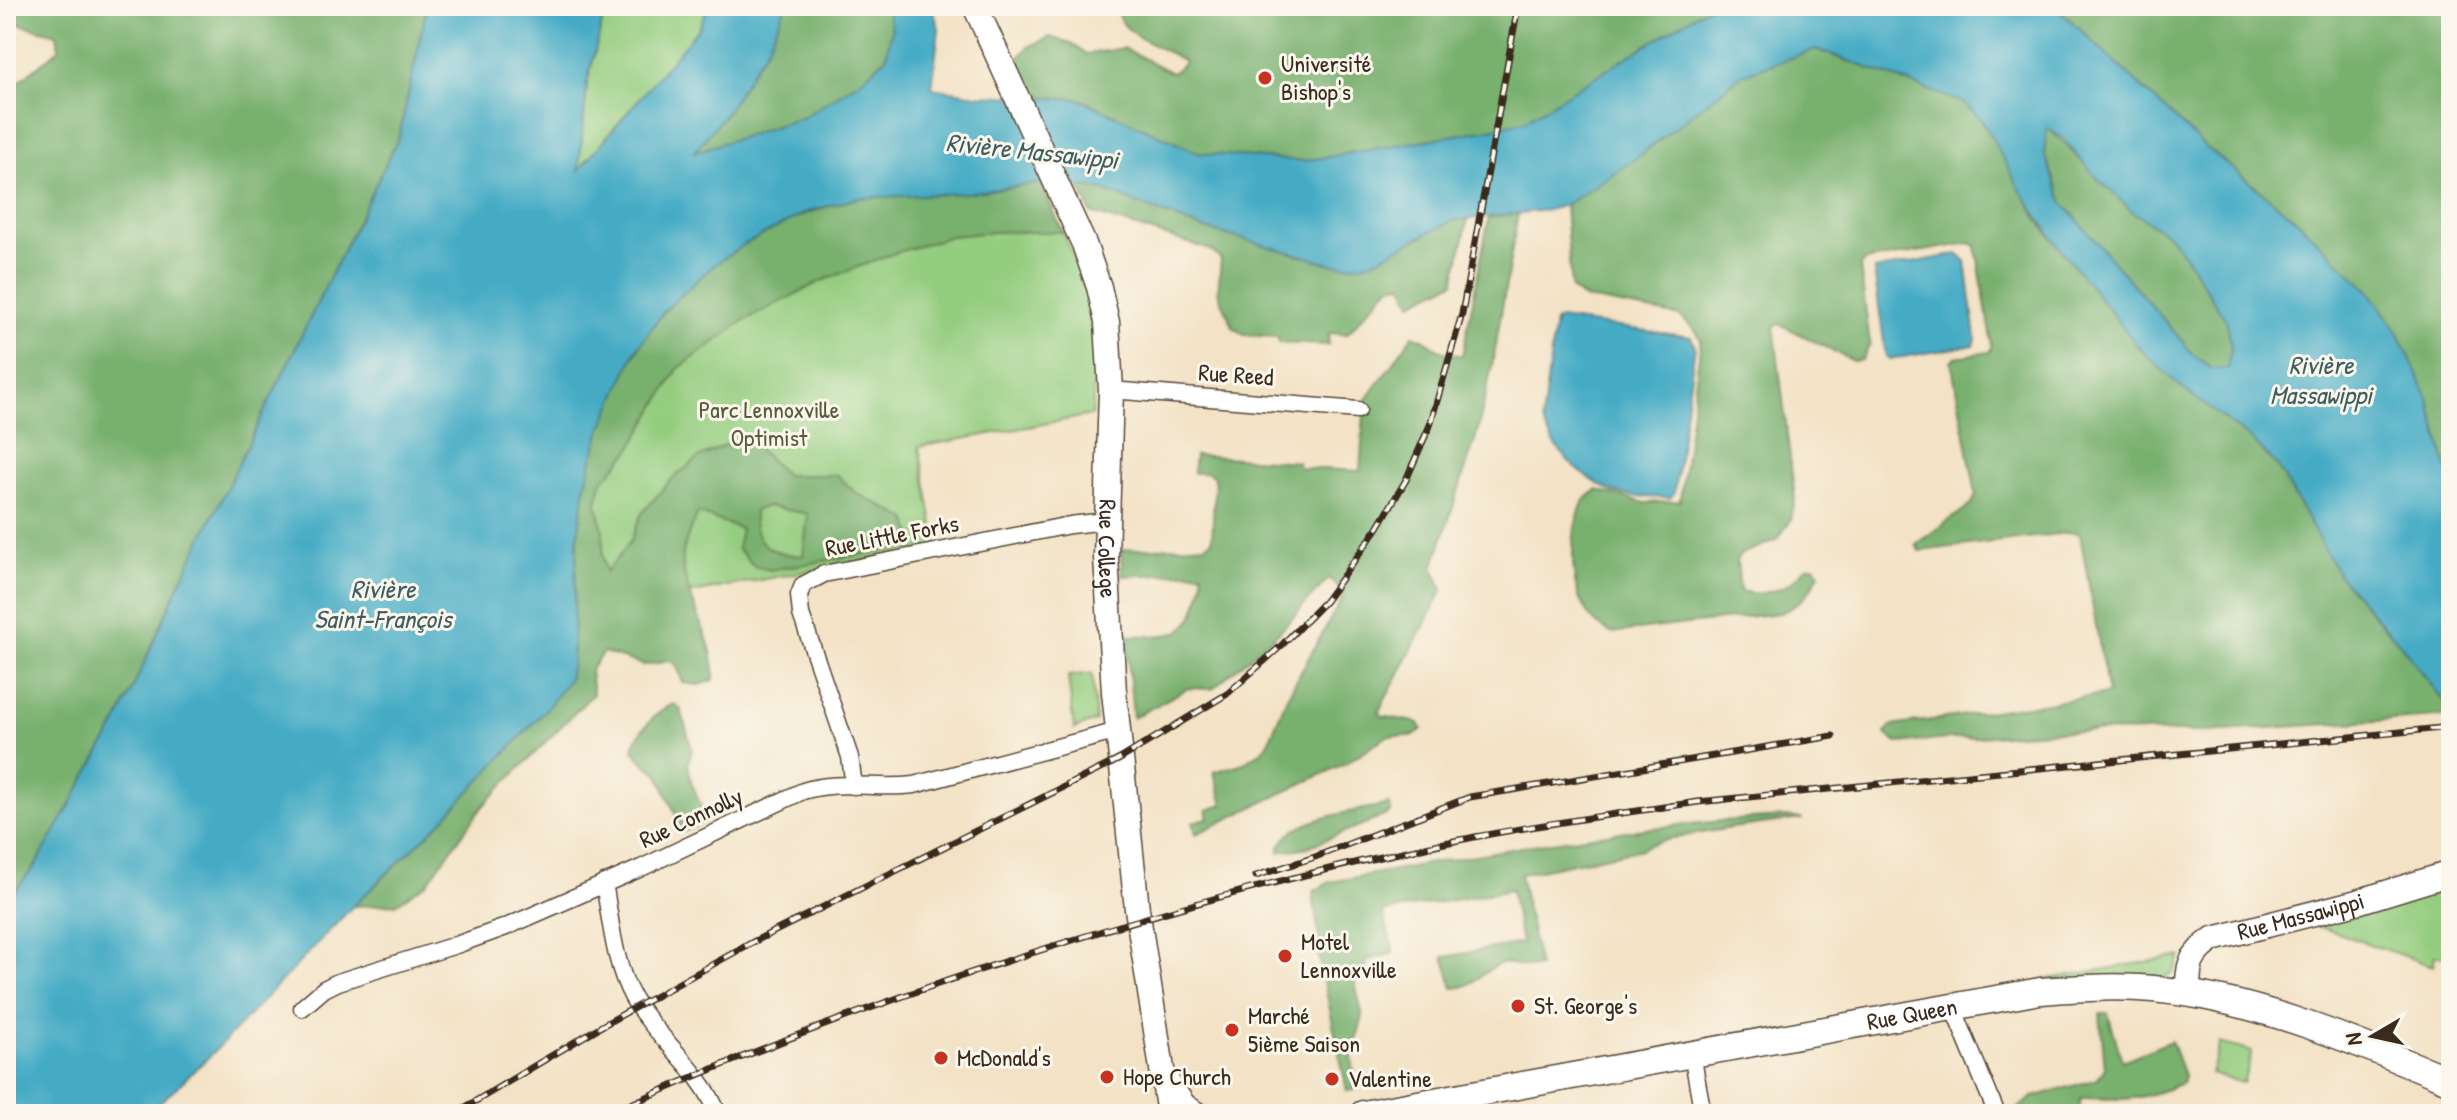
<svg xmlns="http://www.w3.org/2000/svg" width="2457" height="1120" font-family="'Patrick Hand',sans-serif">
<rect width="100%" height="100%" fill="#fbf7ec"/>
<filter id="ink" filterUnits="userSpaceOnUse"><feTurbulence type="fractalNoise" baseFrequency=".0125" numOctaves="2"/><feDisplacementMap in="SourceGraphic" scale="16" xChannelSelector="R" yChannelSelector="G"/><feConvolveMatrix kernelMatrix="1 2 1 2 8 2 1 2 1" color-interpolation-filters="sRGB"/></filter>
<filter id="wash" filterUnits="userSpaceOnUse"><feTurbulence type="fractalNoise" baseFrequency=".006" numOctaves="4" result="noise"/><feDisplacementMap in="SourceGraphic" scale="32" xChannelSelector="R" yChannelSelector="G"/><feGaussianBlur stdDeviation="1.8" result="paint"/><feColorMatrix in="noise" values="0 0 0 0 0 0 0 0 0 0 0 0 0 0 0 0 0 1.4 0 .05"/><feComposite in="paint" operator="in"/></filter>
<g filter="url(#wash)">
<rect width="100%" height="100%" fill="#f3e2c5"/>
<g fill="#95cd80" stroke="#687c4f" stroke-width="2">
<polygon points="606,6 708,6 699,28 578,171 587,84"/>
<path d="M1041,183C1059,225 1083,270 1091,316C1096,349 1094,382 1092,415L919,447L937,546L672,597L572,663L577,543L635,352Z"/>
<polygon points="1092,673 1096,721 1074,729 1068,676"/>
<polygon points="2451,879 2451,959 2435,955 2433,966 2311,924"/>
<polygon points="2181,956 2174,972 2162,979 2043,980"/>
<polygon points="2220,1043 2252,1052 2243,1083 2211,1074"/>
</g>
<g fill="#78b06e" stroke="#5a6d46" stroke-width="2" fill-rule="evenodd">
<polygon points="6,6 427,6 399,137 181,581 118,721 36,865 6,901 6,92 59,49 57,34 6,21"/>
<polygon points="786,6 886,6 892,29 886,58 861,80 802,118 693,153 726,113"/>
<path d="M1115,6H1710L1524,121L1491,129L1304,161L1198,153L1080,99L1033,96L1017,61L1028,47L1050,37L1070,43L1087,54L1124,48L1172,73L1185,62C1161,45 1121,38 1115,6Z"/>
<polygon points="2055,6 2451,6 2451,482 2429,400 2294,218 2202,144"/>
<path d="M1815,49L1962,102L1982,120L2041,224L2141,349L2183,388L2252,440L2278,467L2340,577L2400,644L2451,710V716L2206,732L2060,731L1897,743L1886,734L1888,729L1892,726L2108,694L2080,534L2074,532L1920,551L1916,544L1972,504L1976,494L1951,361L1956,357L1989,352L1992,347L1976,246L1970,243L1865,261L1860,267L1870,344L1862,360L1853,361L1780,324L1774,326L1795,499L1791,520L1777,540L1741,554L1737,561L1740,591C1766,598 1791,588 1806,567L1815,566L1819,573C1811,592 1799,606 1780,613L1611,633C1601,627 1593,622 1587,613C1569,585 1569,532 1583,503C1586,497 1592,494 1597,490L1645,503L1680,501L1701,340L1696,331L1680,316L1583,298L1571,289L1565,205L1635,159L1743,74Z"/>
<polygon points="2047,127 2133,212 2170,236 2186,257 2227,322 2231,349 2227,368 2212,369 2193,354 2063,203 2044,153"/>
<path d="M1041,183L1062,232H993L951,236L889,255L819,282L745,320L678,369L631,449L601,483L597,504L603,529V556L606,572L630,542L642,513L670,481L698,458L732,442L755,446L786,475H837L856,493L907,519L913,536L909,547L770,570L754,566L737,548L741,529L698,513C693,525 684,541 683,554C680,594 717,638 714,680L699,685L683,683L677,666L671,661L644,665L603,652L590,671L593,694L483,806L427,883L396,904L353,906C431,835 501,759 569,679L572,663C575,604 574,545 585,487C596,430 626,357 664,312C711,256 783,216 854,199C875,194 899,196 920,195C961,193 1001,190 1041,183ZM766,506L808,514L803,556C772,554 752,546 754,511Z"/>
<polygon points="1079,186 1101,189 1199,227 1332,264 1356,265 1452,221 1468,219 1454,282 1412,303 1402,284 1390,286 1347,334 1329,333 1328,345 1278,343 1278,337 1244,335 1233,327 1218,292 1221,259 1211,250 1091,213"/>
<path d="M1518,213L1494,356L1477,434L1433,568L1443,590L1379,711L1382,716L1419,723L1422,729L1414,736H1387L1346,763L1196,834L1193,822L1208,818L1207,810L1223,805L1214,772L1244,763L1262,751L1269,742L1286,699L1342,598L1343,592L1329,578L1278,633L1212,689L1188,688L1133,718L1126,636C1162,634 1187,643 1198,603C1201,592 1204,583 1202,572L1122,576L1121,550L1206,545L1212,540L1215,478L1209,473H1193L1195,455L1298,462L1299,468L1360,471L1365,402L1413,335L1423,339L1443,352L1462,356L1489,217Z"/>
<path d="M674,704L681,710L692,750L688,763L691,781L707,821L683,832L658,773L646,765L633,750C635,733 658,710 674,704Z"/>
<path d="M1390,804L1391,813L1308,847L1279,852C1284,817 1361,811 1390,804Z"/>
<path d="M1786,817L1803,819C1776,822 1657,836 1642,849L1520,874L1539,967C1525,969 1511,961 1500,964C1482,970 1475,988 1453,988L1444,957L1521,943L1511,890L1383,912L1394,953L1366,960L1367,968L1353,975L1363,1017L1352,1054L1355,1090L1347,1091L1317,948C1322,928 1312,911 1314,891L1330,882C1481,853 1632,824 1786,817Z"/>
<path d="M2108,1013L2122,1061L2171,1041L2184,1075L2182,1083C2140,1101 2126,1100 2081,1098L2079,1108L2084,1114H2011L2033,1097L2098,1079L2105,1068L2100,1014Z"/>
</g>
<g fill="#45abc5" stroke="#406a72" stroke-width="2" fill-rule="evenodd">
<path d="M427,6H606L587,84L579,170L699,28L708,6H786L768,46L726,113L694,152L802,118L861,80L886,58L892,29L886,6H932L939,28L932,88L977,95L1079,99L1198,153L1304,161L1491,129L1524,121L1710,6H2055L2202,144L2294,218L2369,291L2399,334L2429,400L2451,482V710L2400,644L2340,577L2278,467L2252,440L2182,388L2141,350L2056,243L2019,188L1982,120L1962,102L1816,49L1743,74L1635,159L1565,205L1548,210L1452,221L1373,261L1356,265L1332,264L1199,227L1101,189L1041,183L967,193L858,198L809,211L745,244L713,266L664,311L635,352L600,432L585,486L577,543L572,663L569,679L544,712L441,822L353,906L215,1051L148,1114H6V901L36,865L118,721L181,581L399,137ZM2047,128L2063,139L2094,175L2133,212L2170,236L2186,257L2227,322L2231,349L2227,368L2212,369L2193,354L2063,203L2044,153Z"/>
<polygon points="1958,254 1966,261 1976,339 1974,345 1890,359 1886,357 1874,270"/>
<path d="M1560,319L1691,337L1695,346L1674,493L1670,498C1651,497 1629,498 1612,491C1581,477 1554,452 1542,420L1555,322Z"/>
</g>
</g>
<g filter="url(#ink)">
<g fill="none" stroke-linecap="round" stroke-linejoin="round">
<defs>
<g id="street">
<polyline points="1111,390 1358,410"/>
<polyline points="854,786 850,757 801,614 799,595 803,585 824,574 1070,525 1106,521"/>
<path d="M604,883C611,921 614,964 633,998C657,1039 701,1069 718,1114"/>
<path d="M302,1008L324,989L338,982L459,944L506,927L641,868L803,791C839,779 876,790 914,785L1118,731"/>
<polyline points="1953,1008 1997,1114"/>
<polyline points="1692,1054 1703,1114"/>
</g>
<g id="secondary">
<path id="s1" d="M975,6L1084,244L1099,287L1107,322L1111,390L1106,557L1114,692L1137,909L1169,1114"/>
<path id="s2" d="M2188,993C2188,965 2189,956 2213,939L2357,902L2451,873"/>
<polyline points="1166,1080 1184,1106 1196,1114"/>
</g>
<g id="primary">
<path id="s3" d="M1363,1114L2040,991C2081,988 2121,985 2162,990C2255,999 2365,1045 2451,1081"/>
</g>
</defs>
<use href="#street" stroke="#574637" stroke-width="19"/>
<use href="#secondary" stroke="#574637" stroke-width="27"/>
<use href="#primary" stroke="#574637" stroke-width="29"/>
<use href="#street" stroke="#fff" stroke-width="16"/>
<use href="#secondary" stroke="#fff" stroke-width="24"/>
<use href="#primary" stroke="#fff" stroke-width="26"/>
<defs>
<g id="rail">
<polyline points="1256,876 1315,857 1470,797 1833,736"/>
<polyline points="454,1114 598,1028 753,942 1120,759 1227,694 1281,646 1325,601 1377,529 1406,480 1430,425 1462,314 1518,6"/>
<path d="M609,1114C714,1066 821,1025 929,987C1104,927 1277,877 1459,840C1538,824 1618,814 1698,802L2451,727"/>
</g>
</defs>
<use href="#rail" stroke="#3b2a1e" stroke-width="7"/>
<use href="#rail" stroke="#fbf7ec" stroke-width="4" stroke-dasharray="12" stroke-linecap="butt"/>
</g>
</g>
<g fill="#c8321e" stroke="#fbf7ec" stroke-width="3">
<circle cx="1265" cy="78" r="8"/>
<circle cx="1285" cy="956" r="8"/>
<circle cx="1518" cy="1006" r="8"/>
<circle cx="1232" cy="1030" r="8"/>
<circle cx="941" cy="1058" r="8"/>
<circle cx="1107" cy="1077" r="8"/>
<circle cx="1332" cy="1079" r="8"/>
</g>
<g text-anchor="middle" stroke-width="6" stroke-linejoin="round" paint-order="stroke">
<g font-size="24" fill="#3b2a1e" stroke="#fbf7ec" text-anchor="start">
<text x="1281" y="72">Université<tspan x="1281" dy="28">Bishop's</tspan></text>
<text x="1301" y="950">Motel<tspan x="1301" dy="28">Lennoxville</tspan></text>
<text x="1534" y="1014">St. George's</text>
<text x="1248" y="1024">Marché<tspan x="1248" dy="28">5ième Saison</tspan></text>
<text x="957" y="1066">McDonald's</text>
<text x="1123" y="1085">Hope Church</text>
<text x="1348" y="1087">Valentine</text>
</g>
<g font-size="24" fill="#3b2a1e" stroke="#fbf7ec">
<text transform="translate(1236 375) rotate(4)" y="8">Rue Reed</text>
<text transform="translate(892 536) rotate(-11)" y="8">Rue Little Forks</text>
<text dy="8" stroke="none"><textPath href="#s1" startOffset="570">Rue College</textPath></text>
<text transform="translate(691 818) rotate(-25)" y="8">Rue Connolly</text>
<text dy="8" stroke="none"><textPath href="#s2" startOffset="154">Rue Massawippi</textPath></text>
<text dy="8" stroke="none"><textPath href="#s3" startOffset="558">Rue Queen</textPath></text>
</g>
<g font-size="24" fill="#565b3b" stroke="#fbf7ec">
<text x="769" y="418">Parc Lennoxville<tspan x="769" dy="28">Optimist</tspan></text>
</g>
<g font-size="26" font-style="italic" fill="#3f5e61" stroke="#fbf7ec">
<text transform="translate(1032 151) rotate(6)" y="9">Rivière Massawippi</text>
<text x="2321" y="374">Rivière<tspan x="2321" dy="30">Massawippi</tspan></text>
<text x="383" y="598">Rivière<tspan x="383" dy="30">Saint-François</tspan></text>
</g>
</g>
<rect width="2457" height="1120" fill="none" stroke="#fbf7ec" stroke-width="32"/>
<g transform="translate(2373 1036) rotate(261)" stroke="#fbf7ec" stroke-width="6" paint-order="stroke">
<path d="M0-6L14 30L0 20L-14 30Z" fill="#3b2a1e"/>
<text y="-12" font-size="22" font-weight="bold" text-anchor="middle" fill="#3b2a1e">N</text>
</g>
</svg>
